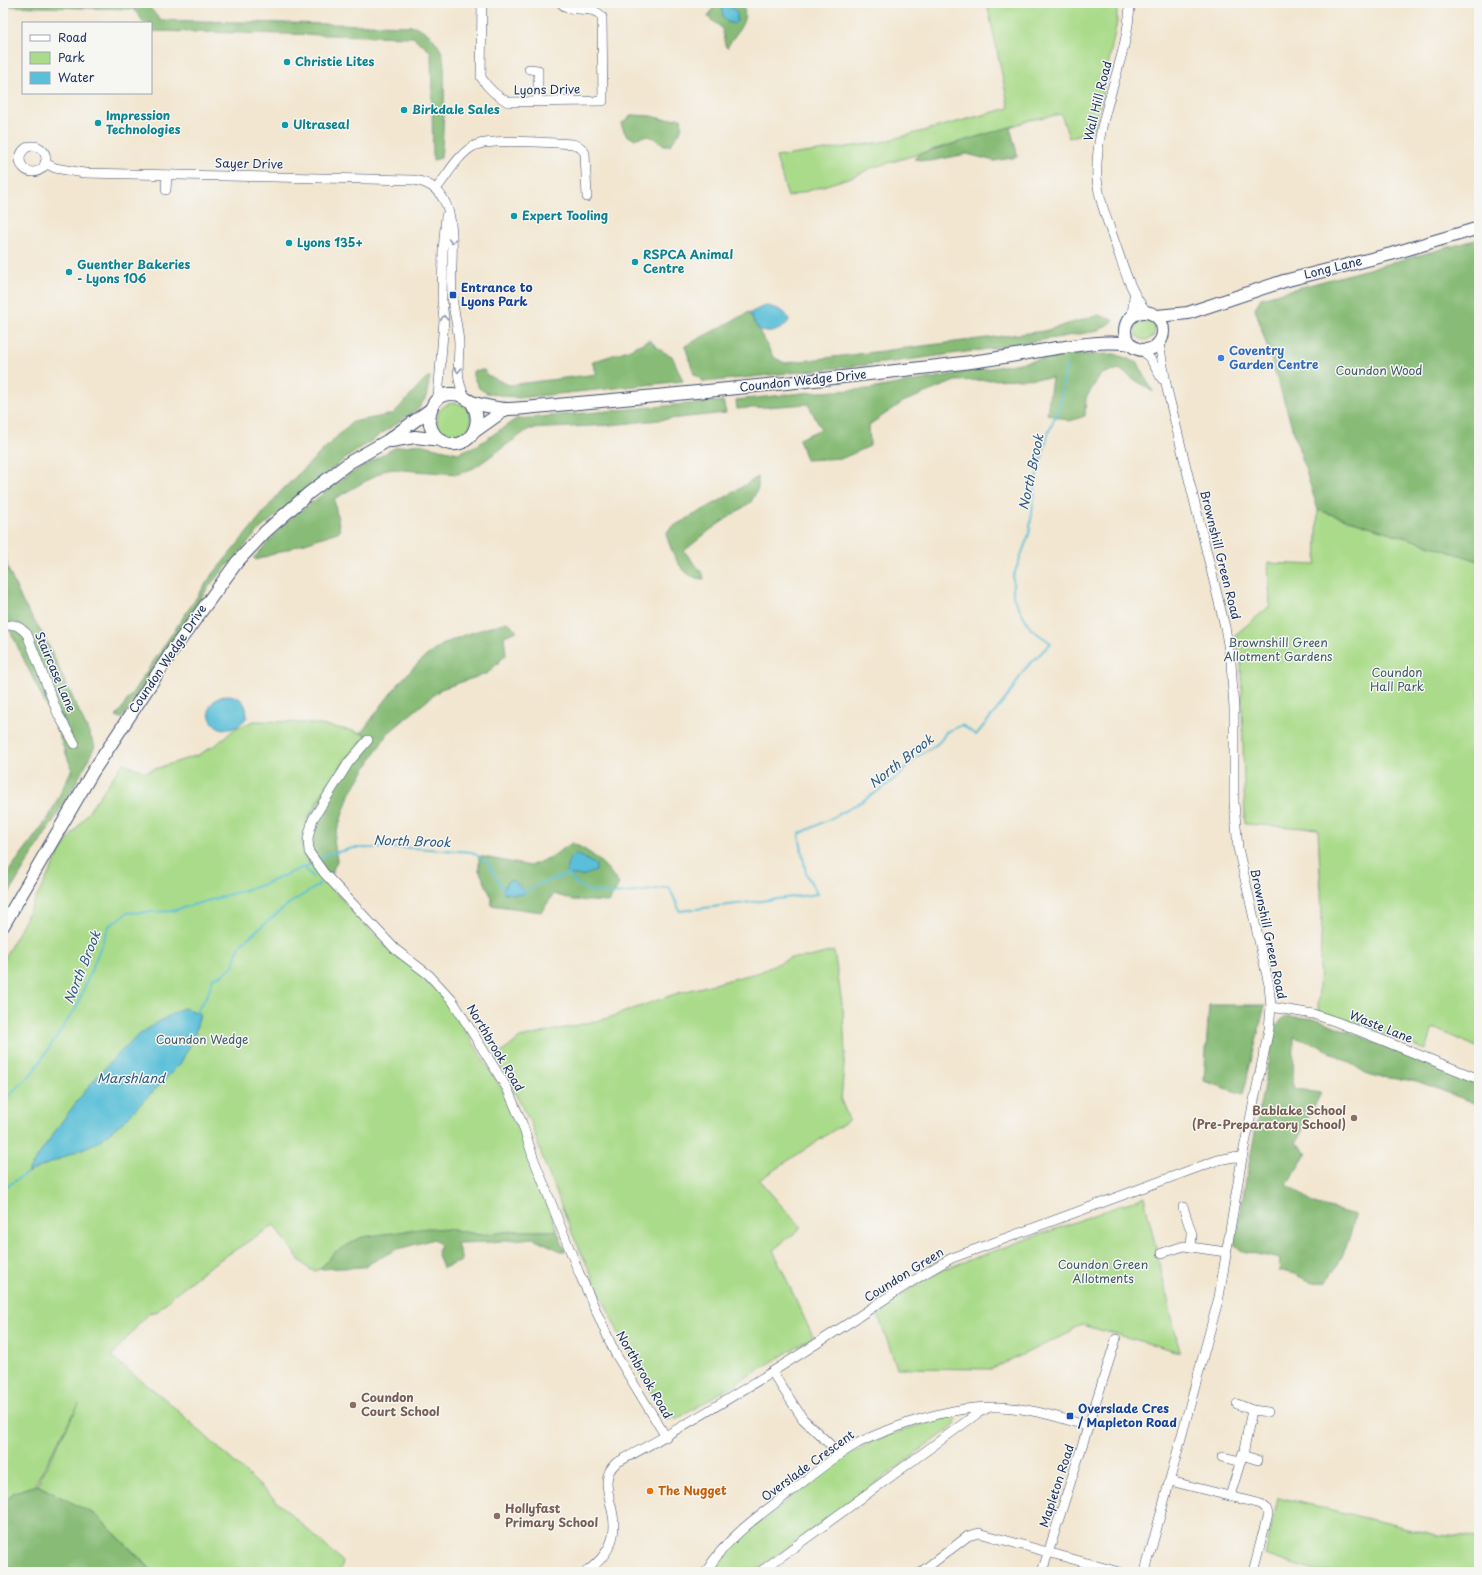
<svg xmlns="http://www.w3.org/2000/svg" width="1482" height="1575" font-family="'Playpen Sans',sans-serif">
<rect width="100%" height="100%" fill="#f6f6f2"/>
<filter id="ink" filterUnits="userSpaceOnUse"><feTurbulence type="fractalNoise" baseFrequency=".025" numOctaves="2"/><feDisplacementMap in="SourceGraphic" scale="8" xChannelSelector="R" yChannelSelector="G"/><feConvolveMatrix kernelMatrix="1 2 1 2 8 2 1 2 1" color-interpolation-filters="sRGB"/></filter>
<filter id="wash" filterUnits="userSpaceOnUse"><feTurbulence type="fractalNoise" baseFrequency=".012" numOctaves="4" result="noise"/><feDisplacementMap in="SourceGraphic" scale="16" xChannelSelector="R" yChannelSelector="G"/><feGaussianBlur stdDeviation="0.9" result="paint"/><feColorMatrix in="noise" values="0 0 0 0 0 0 0 0 0 0 0 0 0 0 0 0 0 1.4 0 .05"/><feComposite in="paint" operator="in"/></filter>
<g filter="url(#wash)">
<rect width="100%" height="100%" fill="#f2e6d0"/>
<g fill="#aadb8a" stroke="#628574">
<polygon points="987,3 1117,3 1117,22 1095,129 1069,138 1061,114 1030,120 1010,127 871,168 855,176 788,197 776,157 882,142 1009,108"/>
<circle cx="1145" cy="330" r="10"/>
<circle cx="454" cy="420" r="17"/>
<polygon points="1318,510 1479,561 1479,1048 1433,1028 1426,1050 1318,1010 1322,915 1318,829 1245,824 1241,664 1235,635 1270,606 1268,563 1316,565"/>
<path d="M254,721C291,721 331,724 367,735L345,759L304,854L322,878L392,953L427,978L449,1004L503,1091L518,1125L557,1230L553,1231H513L480,1235L454,1230L335,1252L320,1269L315,1271L309,1269L301,1262L274,1225L210,1266L176,1293L158,1311L148,1313L111,1357L165,1399L343,1562L340,1572H151L152,1570L96,1515L37,1485L79,1404L34,1486L14,1492L3,1505V961L62,849L123,763L145,772L198,755L217,744L236,728Z"/>
<polygon points="834,951 843,1010 845,1054 841,1100 849,1120 759,1180 801,1228 773,1250 813,1337 677,1419 666,1418 624,1345 572,1233 544,1162 532,1126 496,1057 520,1038 605,1019 675,994 760,972 790,958 809,957"/>
<polygon points="1144,1197 1180,1352 1082,1325 1074,1328 1071,1332 992,1369 897,1368 877,1312 923,1280 947,1268"/>
<polygon points="951,1414 956,1419 955,1425 754,1572 711,1572 734,1542 839,1460 875,1440"/>
<polygon points="1278,1497 1436,1535 1479,1538 1479,1572 1316,1572 1265,1555"/>
</g>
<g fill="#87bb76" stroke="#51756a">
<path d="M3,3H146L160,20L414,26C428,31 436,40 442,53C447,62 443,144 441,158L433,160L431,52L413,37L151,31V23H144L134,9L3,6Z"/>
<path d="M711,3H742C751,21 735,33 727,48L725,45L722,28L708,17L713,8Z"/>
<path d="M632,115L652,116L662,119L681,118C684,131 678,135 670,145H664C654,136 646,134 634,139L626,135L621,124Z"/>
<polygon points="1010,127 1018,157 994,161 967,154 930,161 914,159 919,154"/>
<polygon points="1479,239 1479,561 1318,510 1255,308 1261,298"/>
<polygon points="749,312 773,357 785,363 1044,331 1099,315 1114,320 1098,331 988,349 892,362 704,382 694,374 685,346"/>
<polygon points="649,340 663,352 672,356 683,381 519,398 487,393 479,388 473,376 473,371 484,370 487,375 509,385 597,374 592,362 628,350"/>
<polygon points="1115,354 1138,363 1153,392 1119,369 1101,374 1086,398 1085,416 1070,421 1047,414 1052,378 955,381 903,402 869,425 870,446 843,458 806,460 799,439 821,429 808,404 737,409 736,400 803,393 869,389 1066,355"/>
<polygon points="428,377 430,377 426,397 419,408 342,461 261,528 209,586 122,718 116,717 209,579 282,490 352,422 393,414"/>
<polygon points="723,401 726,413 611,425 529,429 474,468 458,474 387,469 334,499 340,531 256,560 254,558 285,523 345,477 396,447 419,444 458,453 478,445 516,419"/>
<path d="M758,477V488L751,502L710,530L684,551L703,574L704,579C681,579 672,553 666,534L670,528L719,501Z"/>
<path d="M3,544L8,569L23,603L44,636L95,746C69,801 33,850 3,904V879L49,817L72,769L52,718L3,616Z"/>
<path d="M508,622L517,631L504,636L506,655L488,673L441,689L387,734L349,795L334,840L337,861L327,883C320,876 309,864 304,854C291,823 347,757 367,735L361,733C384,703 406,668 439,647C454,637 489,627 508,622Z"/>
<path d="M572,843C594,853 605,864 619,884L609,902L573,900L554,894L541,912L491,905L492,898L479,870V856L530,866L551,857Z"/>
<polygon points="1209,1005 1265,1005 1243,1094 1204,1081"/>
<path d="M1286,1016L1317,1019L1479,1084V1105L1417,1081L1370,1076L1349,1062L1320,1046L1294,1037L1293,1088L1321,1093L1296,1143L1307,1153L1287,1184L1314,1204L1355,1215C1349,1242 1343,1261 1325,1282C1304,1285 1299,1271 1279,1271L1280,1259L1242,1251L1234,1244L1273,1037L1277,1024Z"/>
<polygon points="427,1228 454,1230 480,1235 513,1231 553,1231 557,1230 565,1251 561,1251 533,1238 490,1242 457,1243 462,1261 443,1268 437,1252 440,1245 434,1239 395,1250 363,1267 320,1269 335,1252 362,1237"/>
<polygon points="37,1485 96,1515 152,1571 3,1572 3,1505 14,1492"/>
</g>
<g fill="#5abfd8" stroke="#3a779b">
<path d="M721,3H727L728,6C736,10 738,12 737,21L734,24L727,22L723,16Z"/>
<path d="M768,306C777,309 786,310 789,320C784,330 766,337 758,328C754,324 752,317 750,313L762,307Z"/>
<path d="M228,695C241,696 247,703 247,717C220,752 188,702 228,695Z"/>
<path d="M577,854L596,865V871L582,876L567,874C566,866 568,856 577,854Z"/>
<polygon points="513,880 525,892 522,895 504,893 503,890 508,881"/>
<path d="M183,1008L200,1013L194,1038L180,1064L125,1120L98,1142L27,1173C58,1126 91,1077 134,1039C148,1027 167,1017 183,1008Z"/>
</g>
<g fill="none" stroke-linecap="round" stroke-linejoin="round">
<g stroke="#5abfd8" stroke-width="2">
<polyline points="319,860 329,854 354,848 413,848 472,852 488,863 503,890"/>
<polyline points="305,868 313,877"/>
<path d="M525,892L539,884L569,874C571,877 574,882 577,884C597,901 644,891 669,887L680,911L817,894L806,873L799,834C833,818 867,801 897,777C904,771 909,763 917,757C929,748 939,747 946,732L962,725L976,735L1009,695L1024,670L1051,643L1031,629L1013,597V577L1029,534L1037,475L1049,431L1060,405L1066,364"/>
<polyline points="196,1012 208,994 213,978 222,975 233,966 237,951 243,942 290,903 319,885 318,883"/>
<polyline points="3,1101 33,1072 76,1008 109,926 127,913 172,911 262,885 313,863"/>
<polyline points="3,1189 27,1173"/>
</g>
</g>
</g>
<g filter="url(#ink)">
<g fill="none" stroke-linecap="round" stroke-linejoin="round">
<defs>
<g id="minor">
<path d="M482,3L481,77C488,89 496,95 508,102L603,101L602,17C592,3 572,15 561,3"/>
<path d="M1130,3C1128,63 1094,118 1097,178C1099,201 1108,222 1115,243C1124,268 1129,289 1146,311"/>
<polyline points="529,69 538,70 538,101"/>
<circle cx="33" cy="159" r="13"/>
<path d="M45,163L55,168L84,173L413,180C466,186 449,258 452,294C453,311 458,326 459,343C459,362 455,379 465,396"/>
<path d="M436,189C447,176 457,156 472,147C487,137 552,143 573,144L580,147L585,153L587,197"/>
<polyline points="166,190 167,175"/>
<polyline points="1132,316 1134,296"/>
<polyline points="1143,350 1151,360 1162,379"/>
<polyline points="438,398 444,320 442,300 443,250 446,216"/>
<path d="M3,627C14,622 19,626 27,634L58,714L75,744"/>
<polyline points="368,740 349,762 313,819 308,838 309,852 324,873 395,949 429,975 452,1000 507,1088 522,1123 533,1157 579,1273 615,1353 666,1437"/>
<polyline points="1271,1007 1313,1014 1337,1022 1479,1079"/>
<polyline points="1183,1207 1192,1234 1191,1247"/>
<polyline points="1162,1253 1184,1246 1226,1252"/>
<polyline points="772,1372 803,1419 840,1454"/>
<polyline points="1237,1404 1252,1410 1268,1412"/>
<polyline points="1242,1455 1258,1460"/>
<polyline points="1222,1457 1240,1461"/>
<polyline points="1170,1481 1261,1504 1266,1508 1268,1514 1253,1572"/>
<polyline points="1230,1496 1244,1450 1252,1410"/>
<path d="M586,1572C646,1528 586,1490 616,1463C694,1422 770,1374 844,1326C880,1303 914,1278 952,1258L1218,1160L1234,1157L1242,1158"/>
<path d="M706,1572C726,1538 758,1516 789,1493C811,1476 833,1457 858,1443C874,1435 891,1429 908,1423C979,1399 1020,1403 1089,1427"/>
<polyline points="760,1572 978,1413 988,1408"/>
<polyline points="921,1572 968,1536 979,1533 1119,1572"/>
<polyline points="1042,1572 1116,1339"/>
<polyline points="1145,1572 1219,1297 1242,1158 1269,1029 1271,1007 1269,985 1238,848 1234,803 1234,709 1231,662 1225,627 1167,389 1159,343"/>
</g>
<g id="major">
<circle cx="1144" cy="331" r="19"/>
<polyline points="1157,316 1188,313 1284,281 1391,254 1479,228"/>
<path d="M471,402C490,430 457,460 435,435C424,422 430,395 449,394C461,393 463,398 472,402C479,405 500,409 508,409C524,409 541,406 557,405C590,402 623,399 656,396C761,386 866,375 971,362C1000,358 1028,353 1057,348C1082,345 1105,340 1130,344"/>
<polyline points="475,431 506,409"/>
<polyline points="391,441 415,437 441,440"/>
<polyline points="3,926 92,773 173,650 237,562 265,532 309,493 350,462 387,441 431,409"/>
</g>
</defs>
<use href="#minor" stroke="#3b4a6f" stroke-width="10"/>
<use href="#major" stroke="#3b4a6f" stroke-width="14"/>
<use href="#minor" stroke="#fff" stroke-width="9"/>
<use href="#major" stroke="#fff" stroke-width="12"/>
</g>
<defs><path id="oneway-chevron" d="M-2-3.5L2.5 0L-2 3.5" fill="none" stroke-width="1.6" stroke-linecap="round" stroke-linejoin="round"/></defs>
<g stroke="#8d97ae">
<use href="#oneway-chevron" transform="translate(452 241) rotate(90)"/>
<use href="#oneway-chevron" transform="translate(444 318) rotate(-93)"/>
<use href="#oneway-chevron" transform="translate(458 370) rotate(92)"/>
</g>
</g>
<g fill="#0f9aa8" stroke="#f6f6f2" stroke-width="1.5">
<circle cx="287" cy="62" r="4"/>
<circle cx="404" cy="110" r="4"/>
<circle cx="98" cy="123" r="4"/>
<circle cx="285" cy="125" r="4"/>
<circle cx="514" cy="216" r="4"/>
<circle cx="289" cy="243" r="4"/>
<circle cx="635" cy="262" r="4"/>
<circle cx="69" cy="272" r="4"/>
</g>
<g fill="#1a4fb4" stroke="#f6f6f2" stroke-width="1.5">
<rect x="449" y="291" width="8" height="8" rx="2"/>
<rect x="1066" y="1412" width="8" height="8" rx="2"/>
</g>
<circle fill="#3f7fe0" stroke="#f6f6f2" stroke-width="1.5" cx="1221" cy="358" r="4"/>
<g fill="#8d6e63" stroke="#f6f6f2" stroke-width="1.5">
<circle cx="1354" cy="1118" r="4"/>
<circle cx="353" cy="1405" r="4"/>
<circle cx="497" cy="1516" r="4"/>
</g>
<circle fill="#e8710a" stroke="#f6f6f2" stroke-width="1.5" cx="650" cy="1491" r="4"/>
<g text-anchor="middle" stroke-width="3" stroke-linejoin="round" paint-order="stroke">
<g font-size="12" font-weight="bold" fill="#0d838f" stroke="#f6f6f2" text-anchor="start">
<text x="295" y="66">Christie Lites</text>
<text x="412" y="114">Birkdale Sales</text>
<text x="106" y="120">Impression<tspan x="106" dy="14">Technologies</tspan></text>
<text x="293" y="129">Ultraseal</text>
<text x="522" y="220">Expert Tooling</text>
<text x="297" y="247">Lyons 135+</text>
<text x="643" y="259">RSPCA Animal<tspan x="643" dy="14">Centre</tspan></text>
<text x="77" y="269">Guenther Bakeries<tspan x="77" dy="14">- Lyons 106</tspan></text>
</g>
<g font-size="12" fill="#1b2f5e" stroke="#f6f6f2">
<text transform="translate(547 90) rotate(-1)" y="4">Lyons Drive</text>
<text transform="translate(1098 101) rotate(-76)" y="4">Wall Hill Road</text>
<text transform="translate(249 164) rotate(1)" y="4">Sayer Drive</text>
<text transform="translate(1333 268) rotate(-14)" y="4">Long Lane</text>
<text transform="translate(803 381) rotate(-6)" y="4">Coundon Wedge Drive</text>
<text transform="translate(1220 555) rotate(76)" y="4">Brownshill Green Road</text>
<text transform="translate(168 659) rotate(-56)" y="4">Coundon Wedge Drive</text>
<text transform="translate(55 672) rotate(67)" y="4">Staircase Lane</text>
<text transform="translate(1268 934) rotate(78)" y="4">Brownshill Green Road</text>
<text transform="translate(1381 1027) rotate(22)" y="4">Waste Lane</text>
<text transform="translate(495 1048) rotate(59)" y="4">Northbrook Road</text>
<text transform="translate(904 1275) rotate(-32)" y="4">Coundon Green</text>
<text transform="translate(644 1375) rotate(60)" y="4">Northbrook Road</text>
<text transform="translate(808 1466) rotate(-36)" y="4">Overslade Crescent</text>
<text transform="translate(1057 1486) rotate(-72)" y="4">Mapleton Road</text>
</g>
<g font-size="12" font-weight="bold" fill="#164399" stroke="#f6f6f2" text-anchor="start">
<text x="461" y="292">Entrance to<tspan x="461" dy="14">Lyons Park</tspan></text>
<text x="1078" y="1413">Overslade Cres<tspan x="1078" dy="14">/ Mapleton Road</tspan></text>
</g>
<g font-size="12" font-weight="bold" fill="#366cbe" stroke="#f6f6f2" text-anchor="start">
<text x="1229" y="355">Coventry<tspan x="1229" dy="14">Garden Centre</tspan></text>
</g>
<g font-size="12" fill="#3f5a69" stroke="#f6f6f2">
<text x="1379" y="375">Coundon Wood</text>
<text x="1278" y="647">Brownshill Green<tspan x="1278" dy="14">Allotment Gardens</tspan></text>
<text x="1397" y="677">Coundon<tspan x="1397" dy="14">Hall Park</tspan></text>
<text x="202" y="1044">Coundon Wedge</text>
<text x="1103" y="1269">Coundon Green<tspan x="1103" dy="14">Allotments</tspan></text>
</g>
<g font-size="12" font-weight="bold" fill="#785e54" stroke="#f6f6f2" text-anchor="start">
<text x="1346" y="1115" text-anchor="end">Bablake School<tspan x="1346" dy="14">(Pre-Preparatory School)</tspan></text>
<text x="361" y="1402">Coundon<tspan x="361" dy="14">Court School</tspan></text>
<text x="505" y="1513">Hollyfast<tspan x="505" dy="14">Primary School</tspan></text>
</g>
<g font-size="12" font-weight="bold" fill="#c56008" stroke="#f6f6f2" text-anchor="start">
<text x="658" y="1495">The Nugget</text>
</g>
<g font-size="13" font-style="italic" fill="#2e5a83" stroke="#f6f6f2">
<text transform="translate(1031 472) rotate(-78)" y="5">North Brook</text>
<text transform="translate(901 761) rotate(-38)" y="5">North Brook</text>
<text transform="translate(412 841) rotate(2)" y="5">North Brook</text>
<text transform="translate(82 967) rotate(-68)" y="5">North Brook</text>
<text x="131" y="1083">Marshland</text>
</g>
</g>
<rect width="1482" height="1575" fill="none" stroke="#f6f6f2" stroke-width="16"/>
<rect x="22" y="22" width="130" height="72" fill="#f6f6f2" stroke="#9ea6b7"/>
<rect x="30" y="35" width="20" height="6" fill="#ffffff" stroke="#9ea6b7"/>
<text x="58" y="42" font-size="12" fill="#1b2f5e">Road</text>
<rect x="30" y="52" width="20" height="12" fill="#aadb8a" stroke="#9ea6b7"/>
<text x="58" y="62" font-size="12" fill="#1b2f5e">Park</text>
<rect x="30" y="72" width="20" height="12" fill="#5abfd8" stroke="#9ea6b7"/>
<text x="58" y="82" font-size="12" fill="#1b2f5e">Water</text>
</svg>
